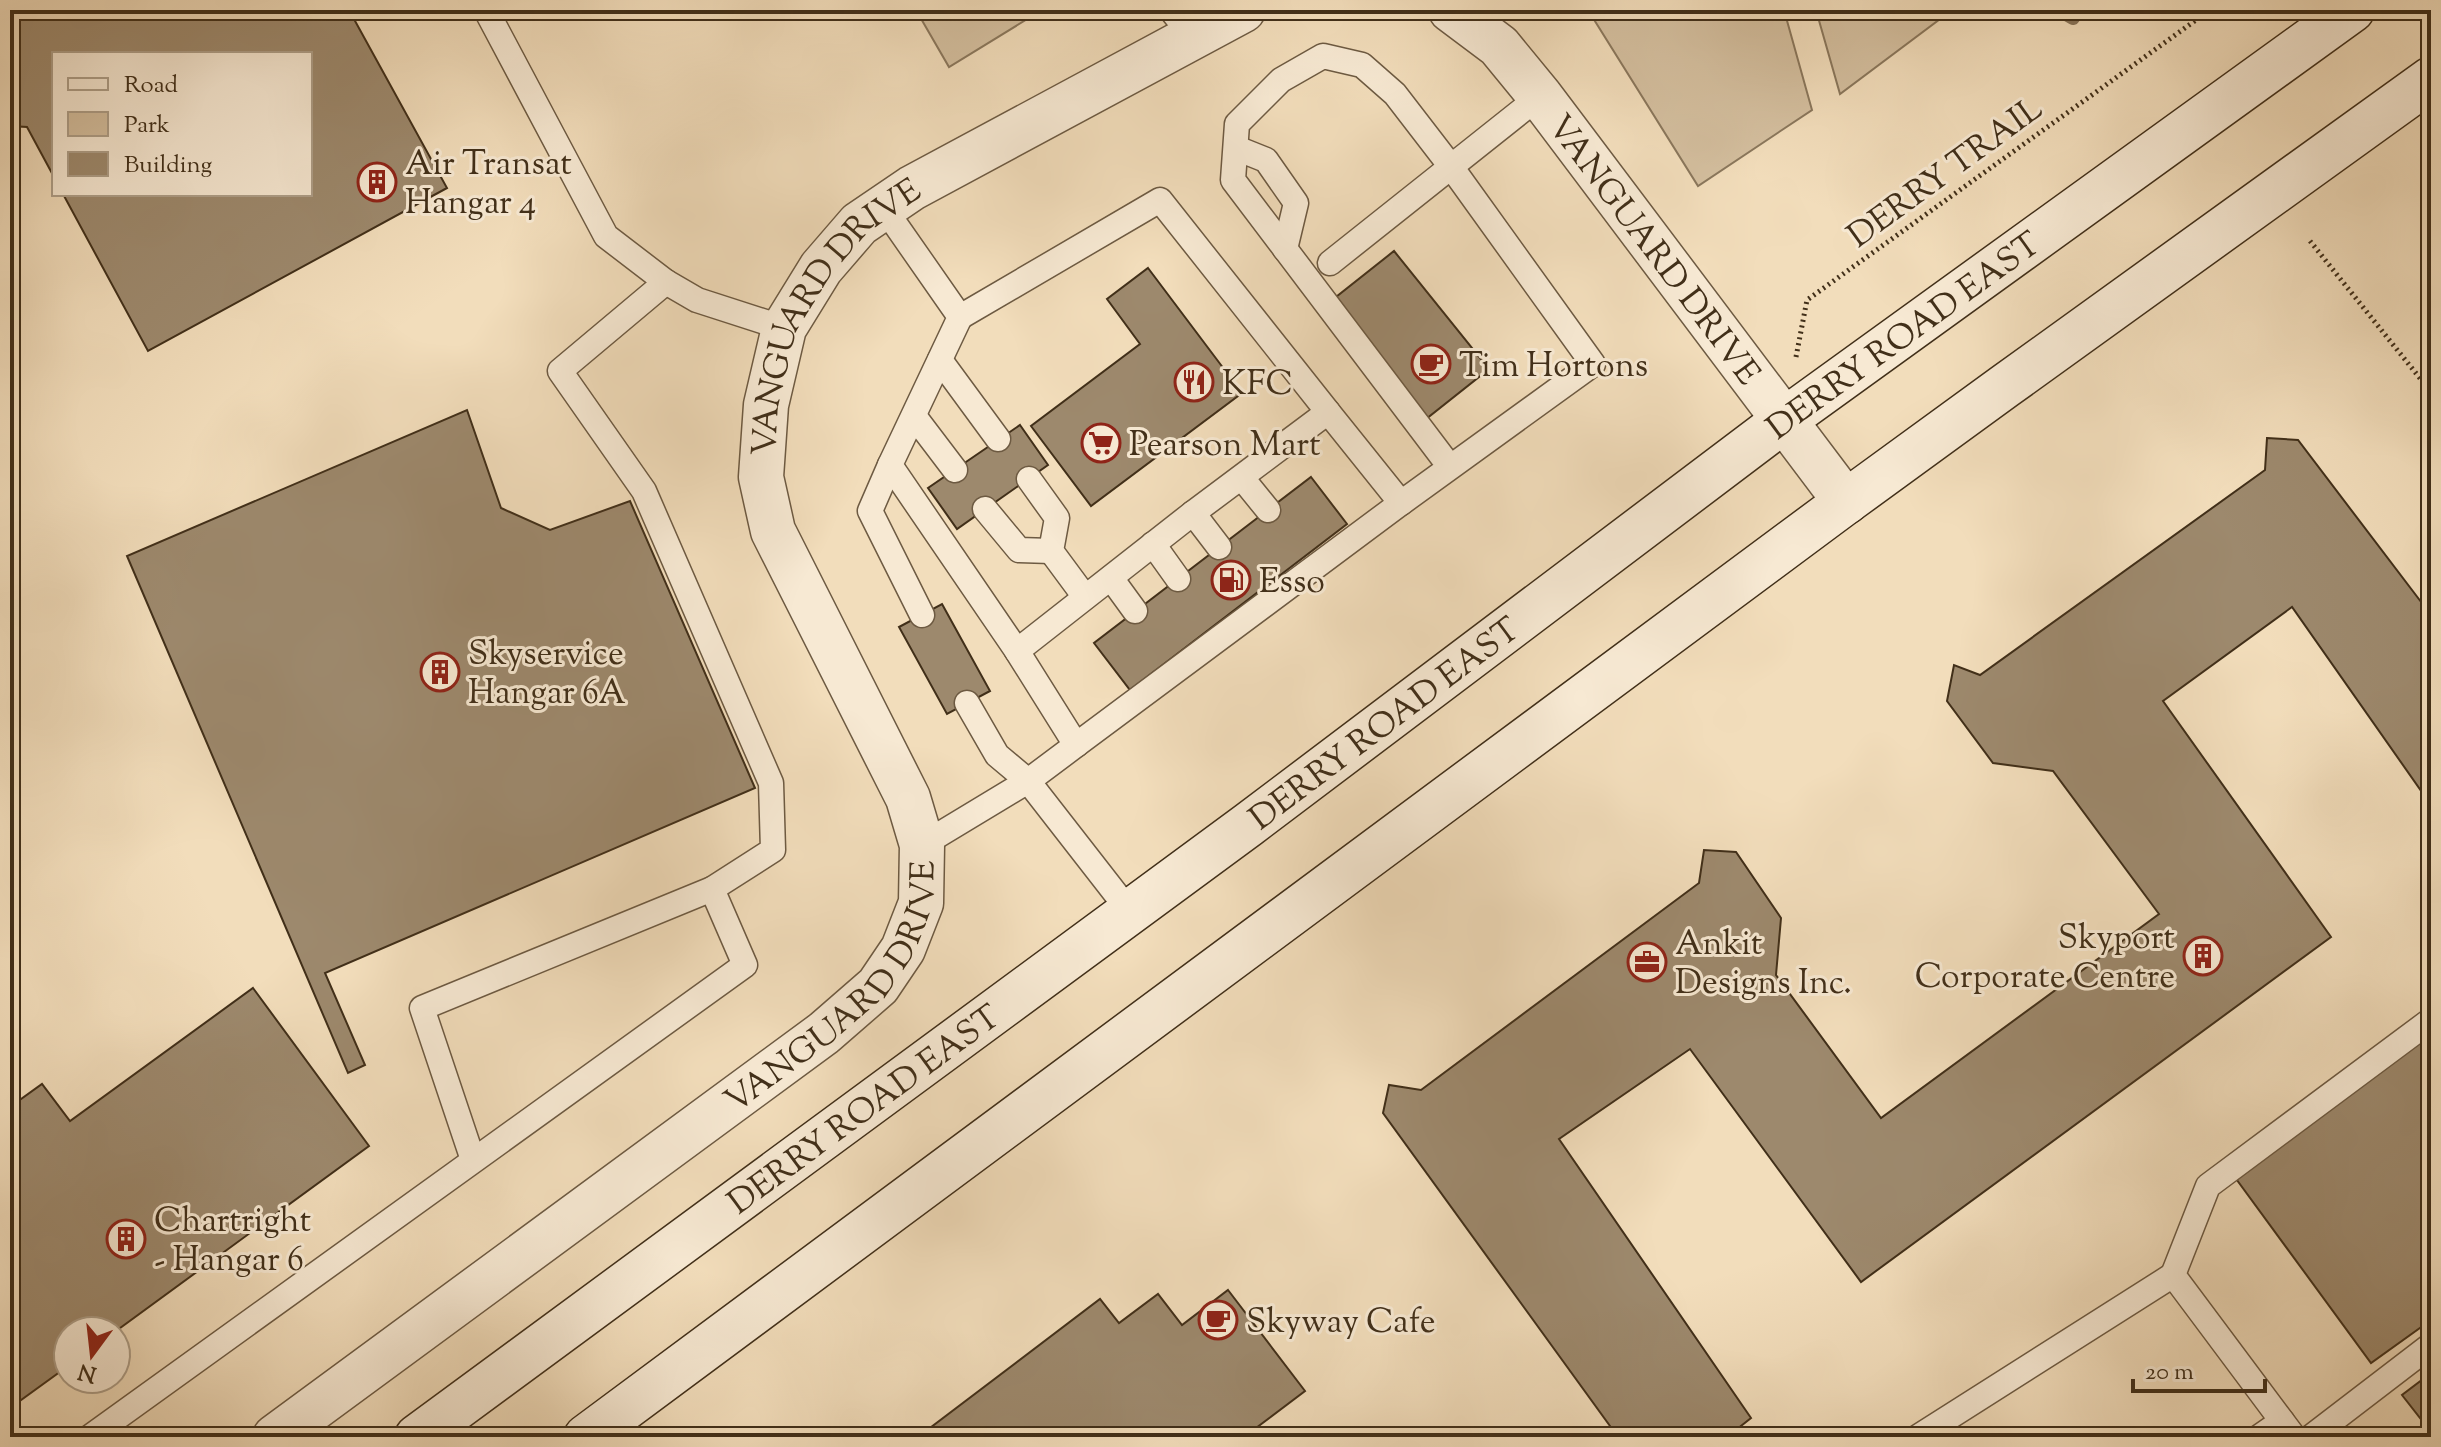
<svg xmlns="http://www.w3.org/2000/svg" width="2441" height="1447" font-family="'Sorts Mill Goudy',serif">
<rect width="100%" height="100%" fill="#f2ddbb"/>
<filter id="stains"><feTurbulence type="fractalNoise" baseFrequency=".0025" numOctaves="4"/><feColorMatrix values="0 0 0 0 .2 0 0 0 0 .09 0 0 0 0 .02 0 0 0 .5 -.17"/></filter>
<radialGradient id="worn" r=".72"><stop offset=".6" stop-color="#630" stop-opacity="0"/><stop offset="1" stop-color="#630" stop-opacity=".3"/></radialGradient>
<g fill="#d4bf9f" stroke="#8a775c" stroke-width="2">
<polygon points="916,10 1042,10 949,67"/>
<polygon points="1588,10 1784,10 1812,110 1698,186"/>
<polygon points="1816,10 1943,10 1944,16 1840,94"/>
</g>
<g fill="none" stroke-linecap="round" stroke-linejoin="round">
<polyline stroke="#877459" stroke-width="14" points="2059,10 2073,18"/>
</g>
<g fill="#9d896d" stroke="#412f19" stroke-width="2">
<polygon points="10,10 349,10 447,188 148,351 63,194 310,194 310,54 54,54 54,177 27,127 10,126"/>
<polygon points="1394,251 1489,369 1426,419 1331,301"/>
<polygon points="1148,268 1242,393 1091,506 1031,426 1140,344 1107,299"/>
<polygon points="467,410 501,508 550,530 630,501 755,788 325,973 365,1065 348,1073 127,556"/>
<polygon points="1020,425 1048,465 957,529 928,488"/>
<polygon points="2267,438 2298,440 2431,615 2431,805 2292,607 2163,701 2331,937 1861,1282 1690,1049 1559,1139 1751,1418 1727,1437 1618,1437 1383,1113 1389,1085 1421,1090 1699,883 1704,850 1736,852 1781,918 1776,975 1881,1118 2159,914 2053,771 1993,763 1947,701 1954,665 1980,675 2265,470"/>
<polygon points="1311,477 1347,524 1130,690 1094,643"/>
<polygon points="942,604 990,691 947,714 899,627"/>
<polygon points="253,988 369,1146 116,1331 68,1331 68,1366 10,1408 10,1107 42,1084 70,1121"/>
<polygon points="2431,1033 2431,1320 2371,1363 2234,1176"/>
<polygon points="1228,1290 1305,1391 1244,1437 918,1437 1100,1299 1119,1323 1158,1294 1182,1325"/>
<polygon points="2431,1373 2431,1432 2402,1395"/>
</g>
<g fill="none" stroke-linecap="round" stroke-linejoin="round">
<defs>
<g id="lane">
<polyline points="486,10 606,236 666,282 697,300 784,328"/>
<polyline points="1171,10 1193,37"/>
<polyline points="1236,148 1266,160 1296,203 1285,249"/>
<polyline points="884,208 960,317 890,465 1017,651 1076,745 1028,781 997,755 967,703"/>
<polyline points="1330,263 1540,96"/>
<polyline points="960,317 1160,200 1328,412 1193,513 1017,651"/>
<polyline points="940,360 998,439"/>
<polyline points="914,416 955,470"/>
<polyline points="890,465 870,511 922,615"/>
<polyline points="1242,478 1268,510"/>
<polyline points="1029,479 1057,518 1051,551 1085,597"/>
<polyline points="1401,503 1593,364 1452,168 1395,94 1362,65 1323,56 1281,80 1237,124 1233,180 1450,467"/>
<polyline points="985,509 1019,550 1051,551"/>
<polyline points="1193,513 1219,547"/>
<polyline points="1153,544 1178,579"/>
<polyline points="1111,578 1135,611"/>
<polyline points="1076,745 1401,503 1328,412"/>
<polyline points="922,845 1028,781 1130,912"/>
<polyline points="473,1160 422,1008 712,889"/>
<polyline points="90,1437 745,965 712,889 773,850 771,783 644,491 560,371 666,282"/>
<polyline points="1918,1437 2173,1275"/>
<polyline points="2259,1437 2282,1421"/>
<polyline points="2294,1437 2173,1275 2208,1186 2431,1020"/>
<polyline points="2311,1437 2431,1345"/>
</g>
<g id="street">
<path id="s1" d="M1451,10L1499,46L1540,96L1846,502"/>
<path id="s2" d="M275,1437L824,1033L878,986L903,949L921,903L922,845L908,798L773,531L761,477L766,405L784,328L821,268L859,224L912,188L1243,10"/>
</g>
<g id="secondary">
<path id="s3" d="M417,1437L1248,825L1783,421L2352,10"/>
<path d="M586,1437C1006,1128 1423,814 1843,504C2038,361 2235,221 2431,79"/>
</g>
</defs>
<use href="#lane" stroke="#6d5a42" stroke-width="27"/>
<use href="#street" stroke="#6d5a42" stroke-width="47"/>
<use href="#secondary" stroke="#412f19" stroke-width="47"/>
<g stroke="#412f19" stroke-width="5" stroke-dasharray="2 4" stroke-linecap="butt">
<polyline points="2310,241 2431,392"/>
<polyline points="1796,357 1807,300 2210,10"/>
</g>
<use href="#lane" stroke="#f7e9d3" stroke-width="24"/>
<use href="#street" stroke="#f7e9d3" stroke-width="44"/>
<use href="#secondary" stroke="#f7e9d3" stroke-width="44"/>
</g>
<defs>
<symbol id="building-ring" viewBox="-11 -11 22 22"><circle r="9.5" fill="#f7e9d3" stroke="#8f2418" stroke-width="1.5"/><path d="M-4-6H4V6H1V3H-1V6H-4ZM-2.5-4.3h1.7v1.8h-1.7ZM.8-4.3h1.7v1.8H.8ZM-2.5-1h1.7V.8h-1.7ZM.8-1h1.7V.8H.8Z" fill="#8f2418"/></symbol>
<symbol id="cafe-ring" viewBox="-11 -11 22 22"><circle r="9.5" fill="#f7e9d3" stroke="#8f2418" stroke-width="1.5"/><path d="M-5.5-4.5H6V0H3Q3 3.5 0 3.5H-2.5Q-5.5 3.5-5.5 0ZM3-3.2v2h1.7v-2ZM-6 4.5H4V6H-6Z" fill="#8f2418"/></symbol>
<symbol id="restaurant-ring" viewBox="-11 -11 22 22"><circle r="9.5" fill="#f7e9d3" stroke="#8f2418" stroke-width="1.5"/><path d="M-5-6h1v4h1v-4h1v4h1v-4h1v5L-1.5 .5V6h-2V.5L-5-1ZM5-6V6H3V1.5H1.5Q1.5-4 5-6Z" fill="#8f2418"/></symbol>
<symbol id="supermarket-ring" viewBox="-11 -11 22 22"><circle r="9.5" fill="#f7e9d3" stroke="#8f2418" stroke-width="1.5"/><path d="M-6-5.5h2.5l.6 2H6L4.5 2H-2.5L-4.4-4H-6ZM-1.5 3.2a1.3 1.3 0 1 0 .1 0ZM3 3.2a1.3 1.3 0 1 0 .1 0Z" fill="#8f2418"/></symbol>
<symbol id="fuel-ring" viewBox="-11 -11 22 22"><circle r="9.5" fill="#f7e9d3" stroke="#8f2418" stroke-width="1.5"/><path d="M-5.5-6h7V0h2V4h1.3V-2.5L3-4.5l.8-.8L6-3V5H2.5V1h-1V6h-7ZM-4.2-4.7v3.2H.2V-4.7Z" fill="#8f2418"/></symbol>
<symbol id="office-ring" viewBox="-11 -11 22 22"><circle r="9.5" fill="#f7e9d3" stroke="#8f2418" stroke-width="1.5"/><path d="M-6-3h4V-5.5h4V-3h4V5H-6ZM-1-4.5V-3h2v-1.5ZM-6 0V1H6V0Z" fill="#8f2418"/></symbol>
</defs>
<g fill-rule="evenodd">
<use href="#building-ring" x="355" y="160" width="44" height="44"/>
<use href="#cafe-ring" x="1409" y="342" width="44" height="44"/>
<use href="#restaurant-ring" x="1172" y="360" width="44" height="44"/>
<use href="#supermarket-ring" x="1079" y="421" width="44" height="44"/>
<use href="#fuel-ring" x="1209" y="558" width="44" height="44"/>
<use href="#building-ring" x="418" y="650" width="44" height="44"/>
<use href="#building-ring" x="2181" y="934" width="44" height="44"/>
<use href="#office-ring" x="1625" y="940" width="44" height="44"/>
<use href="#building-ring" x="104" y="1217" width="44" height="44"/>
<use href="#cafe-ring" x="1196" y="1298" width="44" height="44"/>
</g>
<g text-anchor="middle" stroke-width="6" stroke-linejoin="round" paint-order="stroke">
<g font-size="34" fill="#412f19" stroke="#f7e9d3" text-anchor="start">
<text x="405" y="174">Air Transat<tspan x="405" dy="39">Hangar 4</tspan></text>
<text x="1459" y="376">Tim Hortons</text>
<text x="1222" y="394">KFC</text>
<text x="1129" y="455">Pearson Mart</text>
<text x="1259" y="592">Esso</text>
<text x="468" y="664">Skyservice<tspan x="468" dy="39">Hangar 6A</tspan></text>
<text x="2175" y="948" text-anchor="end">Skyport<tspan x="2175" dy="39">Corporate Centre</tspan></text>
<text x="1675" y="954">Ankit<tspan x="1675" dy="39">Designs Inc.</tspan></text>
<text x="154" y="1231">Chartright<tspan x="154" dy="39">- Hangar 6</tspan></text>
<text x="1246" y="1332">Skyway Cafe</text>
</g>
<g font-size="34" fill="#412f19" stroke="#f7e9d3">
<text transform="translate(1944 171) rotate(-36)" y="12">DERRY TRAIL</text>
<text dy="12" stroke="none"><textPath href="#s1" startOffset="316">VANGUARD DRIVE</textPath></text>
<text dy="12" stroke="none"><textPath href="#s2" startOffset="1494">VANGUARD DRIVE</textPath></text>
<text dy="12" stroke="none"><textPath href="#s3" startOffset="1850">DERRY ROAD EAST</textPath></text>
<text dy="12" stroke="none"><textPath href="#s3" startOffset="1202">DERRY ROAD EAST</textPath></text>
<text dy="12" stroke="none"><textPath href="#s2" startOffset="726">VANGUARD DRIVE</textPath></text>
<text dy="12" stroke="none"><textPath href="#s3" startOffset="554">DERRY ROAD EAST</textPath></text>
</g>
</g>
<rect width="2441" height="1447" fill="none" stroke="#f2ddbb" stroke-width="40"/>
<rect x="12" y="12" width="2417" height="1423" fill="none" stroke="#412f19" stroke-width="4"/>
<rect x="20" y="20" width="2401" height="1407" fill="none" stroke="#412f19" stroke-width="2"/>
<rect x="52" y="52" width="260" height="144" fill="#f7e9d3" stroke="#ae9f89" stroke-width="2"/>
<rect x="68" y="78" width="40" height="12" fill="#f7e9d3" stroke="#ae9f89" stroke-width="2"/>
<text x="124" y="92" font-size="24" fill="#412f19">Road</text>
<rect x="68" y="112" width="40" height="24" fill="#d4bf9f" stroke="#ae9f89" stroke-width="2"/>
<text x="124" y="132" font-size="24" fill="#412f19">Park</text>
<rect x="68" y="152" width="40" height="24" fill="#9d896d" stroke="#ae9f89" stroke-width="2"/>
<text x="124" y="172" font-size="24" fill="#412f19">Building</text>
<g transform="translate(92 1355) rotate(195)"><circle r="38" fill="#f7e9d3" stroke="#ae9f89" stroke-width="2"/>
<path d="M0-6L14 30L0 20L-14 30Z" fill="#8f2418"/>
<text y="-12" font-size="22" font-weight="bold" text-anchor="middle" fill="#412f19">N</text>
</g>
<path d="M2133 1379v12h132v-12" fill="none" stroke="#412f19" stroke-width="4"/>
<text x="2145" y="1379" font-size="24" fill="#412f19" stroke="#f7e9d3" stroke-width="6" paint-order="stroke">20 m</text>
<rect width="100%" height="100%" filter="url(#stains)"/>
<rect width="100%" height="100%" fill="url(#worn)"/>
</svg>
